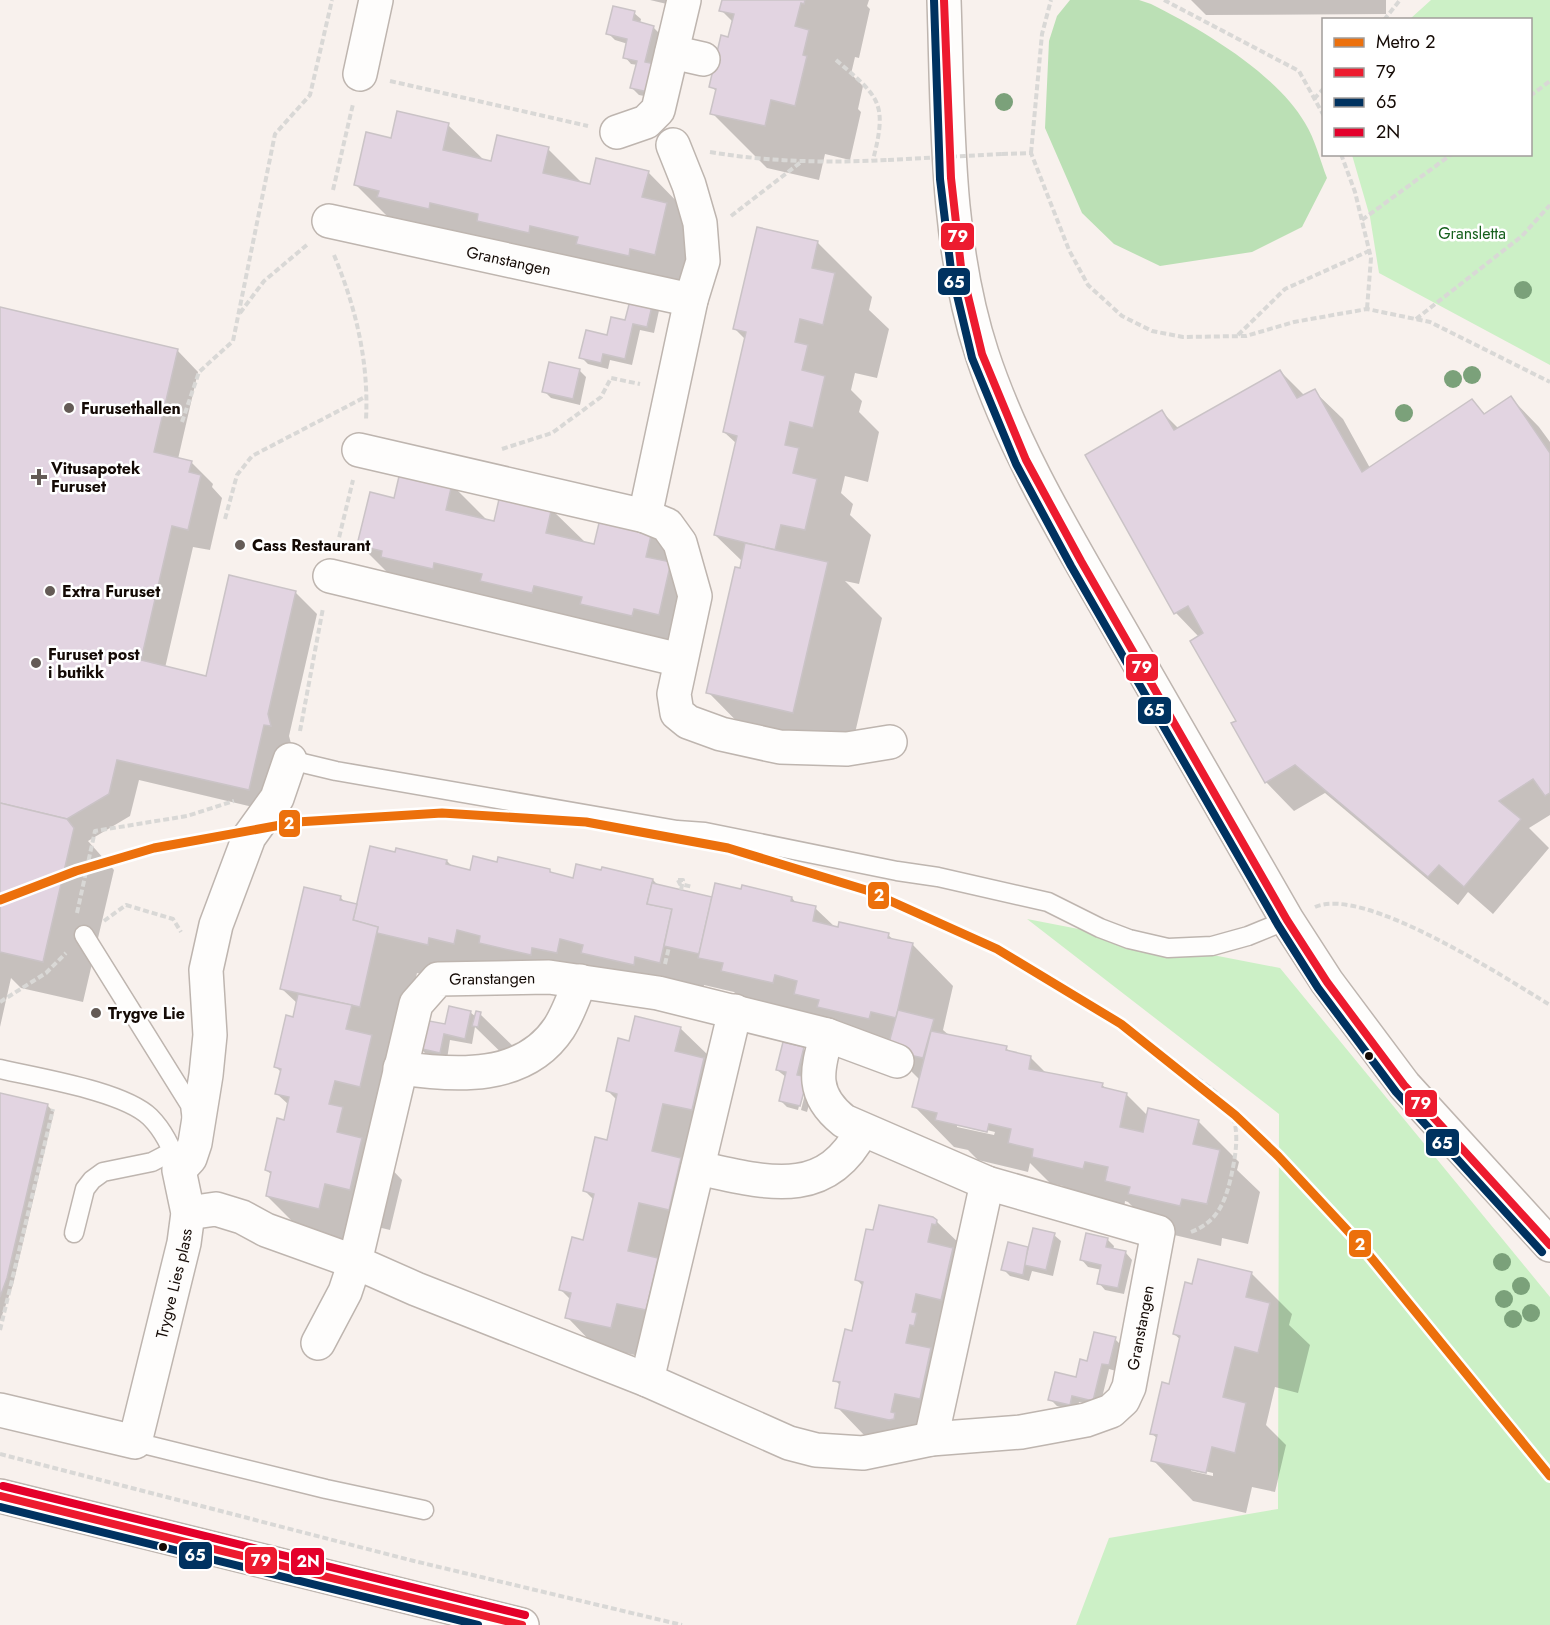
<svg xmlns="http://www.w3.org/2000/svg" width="1550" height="1625" font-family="Jost,sans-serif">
<rect width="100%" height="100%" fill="#f8f1ed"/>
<g fill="#ccf0c6">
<polygon points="1431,0 1550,0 1550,365 1379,273 1370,217 1352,155 1530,154 1530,20 1410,19"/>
<polygon points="1027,919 1280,968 1550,1297 1550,1625 1076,1625 1109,1538 1278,1509 1279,1114"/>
</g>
<path fill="#bbe0b5" d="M1070,0H1139L1151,4C1201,29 1276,73 1305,123C1315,139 1320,160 1327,178L1302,227L1252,252L1160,266L1114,244L1082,213L1045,128L1049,41L1057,16Z"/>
<g fill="#0003" fill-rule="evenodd">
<polygon points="650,0 672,0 671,5"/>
<polygon points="724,0 869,0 867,6 870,9 859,58 855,57 851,74 863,86 858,109 861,112 850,160 825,154 819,180 767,168 712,113 717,92 711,86 733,22 721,10"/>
<polygon points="1191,0 1386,0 1386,14 1206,15"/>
<polygon points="634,13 641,19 640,24 653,27 660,34 659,99 639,95 632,88 638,65 631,64 625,57 628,44 615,40 608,33"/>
<polygon points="448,125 485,161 492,163 548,149 583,184 592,186 648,172 688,213 696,295 396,225 356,185 392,139"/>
<polygon points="758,229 818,243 872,297 869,310 889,329 877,378 855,373 851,390 862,401 859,412 879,432 868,482 845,476 841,493 853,504 850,515 871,535 859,584 845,581 882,618 847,767 762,747 708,692 743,562 715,535 737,444 724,432 746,340 735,329"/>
<polygon points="633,295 660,306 654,333 640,330 632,365 610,360 608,369 588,364 581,357 627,322"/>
<polygon points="0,309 177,350 198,372 178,459 191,462 213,484 212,487 222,498 210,550 193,547 165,668 207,678 295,592 317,614 289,736 292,747 270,811 139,780 130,816 88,841 114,870 83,1002 21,988 11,978 0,1027"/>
<polygon points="579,370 586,377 580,405 551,398 544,391"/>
<polygon points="1280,371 1305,396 1314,391 1343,419 1370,468 1472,401 1486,415 1511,398 1539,427 1550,442 1550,815 1529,828 1549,848 1493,914 1468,892 1458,905 1325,793 1294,811 1266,782 1199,637 1176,613 1087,455 1162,412 1179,429"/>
<polygon points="452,485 488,521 495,523 551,509 587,544 595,546 652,532 692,573 690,584 711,604 699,655 400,585 359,544 395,500"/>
<path d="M397,850L447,861L453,867L471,872L499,863L550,871L554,875L574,880H653L659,886L713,899L742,890L792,898L797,904L815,908L835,927L888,935L894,940L913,945L953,986L943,1030L950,1036L1006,1048L1011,1053L1031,1058L1047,1074L1102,1085L1108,1090L1127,1095L1148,1116L1198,1121L1239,1162L1237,1170L1260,1192L1248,1244L1222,1238L1221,1246L1170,1234L1147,1221L1128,1202L1125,1201L1124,1209L1074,1198L1063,1186L1050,1183L1030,1163L1028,1172L978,1160L968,1150L954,1147L914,1106L920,1080L895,1055L740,998L734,992L704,985L700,1003L468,985L417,973L400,1047L381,1158L402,1180L390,1230L365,1224L359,1249L308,1237L267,1196L272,1175L266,1170L289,1105L277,1094L282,1073L276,1067L298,1004L282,989L340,897L346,903L358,906ZM957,1123L995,1132L994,1135L957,1127Z"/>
<polygon points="470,1012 476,1017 480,1014 521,1054 515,1066 475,1027 472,1044 450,1040 447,1059 427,1055 420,1048"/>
<polygon points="680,1028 709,1056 639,1356 595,1346 567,1317 571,1300 561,1290 584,1242 594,1200 584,1190 608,1142 617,1100 608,1091 631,1042"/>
<polygon points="803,1049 810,1055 814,1086 807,1112 801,1110 808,1082 805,1082 798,1110 787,1107 780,1100 786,1077 777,1070"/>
<polygon points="0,1094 47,1105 54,1112 13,1285 0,1321"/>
<polygon points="936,1221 965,1249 922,1447 865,1436 837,1407 841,1386 835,1380 853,1333 863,1286 857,1280 874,1232"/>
<polygon points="1054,1235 1061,1241 1053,1276 1032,1271 1029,1281 1010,1276 1003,1269 1009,1244 1029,1248"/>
<polygon points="1107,1239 1114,1246 1113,1250 1126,1253 1132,1260 1124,1294 1105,1290 1099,1283 1102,1270 1088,1267 1082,1260"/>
<path d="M1251,1273L1292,1314L1289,1325L1310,1345L1298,1393L1275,1387L1266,1425L1286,1445L1275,1492L1252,1487L1246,1513L1193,1501L1153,1460L1158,1439L1151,1433L1170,1386L1181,1340L1174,1334L1193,1286ZM1191,1468L1213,1473V1476L1191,1471Z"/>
<polygon points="1115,1339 1122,1346 1116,1371 1109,1369 1100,1406 1079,1402 1077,1411 1057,1406 1050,1399 1077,1379 1089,1362"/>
</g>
<g fill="#e2d4e1" stroke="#cac3c6" stroke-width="1.5">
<polygon points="722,0 805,0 804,4 801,3 795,26 809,30 803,55 807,56 795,106 771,100 765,126 710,114 716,89 709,87 721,35 728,37 734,14 719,11"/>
<polygon points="613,6 635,11 633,20 654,26 645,62 660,65 653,93 630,88 637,61 623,58 627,39 606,34"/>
<polygon points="397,111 449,123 443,150 491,161 497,135 549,147 543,173 590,184 596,158 649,171 642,197 667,203 655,255 630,249 629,256 576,244 578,237 530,226 529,233 477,221 478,214 430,203 429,209 377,197 379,191 354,185 366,132 391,138"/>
<polygon points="757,227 818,241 812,268 835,273 823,325 800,319 795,342 808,345 802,370 825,376 813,428 790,422 785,445 799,448 793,473 817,479 805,530 781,525 775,550 714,535 737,436 723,432 746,332 733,329"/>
<polygon points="632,293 654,298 647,327 633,324 625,359 603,354 601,363 579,358 586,330 607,335 611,317 625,320"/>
<polygon points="0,307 178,349 154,452 192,461 189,472 201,475 188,530 172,526 141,660 206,676 229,575 296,591 268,714 271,726 264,725 249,790 117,760 109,794 67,819 0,803"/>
<polygon points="549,362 580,369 573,399 542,392"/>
<polygon points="1280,370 1297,398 1315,389 1362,472 1472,399 1484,414 1511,396 1550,453 1550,793 1545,796 1533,779 1499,801 1521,819 1464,887 1439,865 1428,877 1295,765 1265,783 1231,723 1236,721 1190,641 1203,633 1188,606 1174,614 1085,455 1162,410 1174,430"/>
<polygon points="400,472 452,484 446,510 494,521 500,495 552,507 546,533 594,544 600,519 652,531 646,557 671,562 659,615 634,609 632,616 580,604 582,597 534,586 532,593 480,581 482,574 434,563 433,569 381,557 382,551 357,545 370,492 394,498"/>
<polygon points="745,543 828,562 793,713 706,693 735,567 740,568"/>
<polygon points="0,803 67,819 74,828 43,962 0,952"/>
<polygon points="370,846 395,852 396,848 447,860 446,864 470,870 473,856 497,862 498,857 550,869 550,872 573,878 576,864 601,870 602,867 653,879 647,904 672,909 660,963 635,957 634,965 581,953 583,945 560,939 557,953 532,948 531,955 479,943 480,936 457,930 454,944 429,938 428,945 377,933 378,927 353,920"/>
<polygon points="652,883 712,897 699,954 664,946 672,909 647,904"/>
<polygon points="715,883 741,889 742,885 792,897 791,901 816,906 813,921 838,927 839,922 889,933 888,938 913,943 896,1018 871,1012 869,1019 817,1007 819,1000 794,994 797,981 775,975 773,983 721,971 723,963 698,958"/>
<polygon points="304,887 341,896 340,900 357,904 353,920 378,927 360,1007 280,989"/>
<polygon points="298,994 352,1005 346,1029 372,1035 360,1087 335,1081 329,1104 343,1107 337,1132 362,1138 350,1190 325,1184 319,1209 266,1196 271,1172 265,1170 277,1118 284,1120 289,1097 275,1094 281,1069 274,1067 286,1015 293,1017"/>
<polygon points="449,1006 471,1011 465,1039 444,1034 440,1053 418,1048 424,1020 445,1024"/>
<polygon points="898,1010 934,1019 923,1058 887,1050"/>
<polygon points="476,1011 481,1012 478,1027 472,1026"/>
<polygon points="635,1016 681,1027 675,1051 704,1058 692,1110 663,1104 652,1151 681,1158 669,1210 639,1203 628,1251 658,1258 646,1310 617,1304 611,1328 565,1318 571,1293 559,1290 572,1237 583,1240 594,1194 583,1191 595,1137 607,1140 617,1094 606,1091 618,1038 629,1041"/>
<polygon points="931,1031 1007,1046 1006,1050 1031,1056 1029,1069 1103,1083 1102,1087 1127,1093 1120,1127 1143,1132 1148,1108 1199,1120 1193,1144 1220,1150 1207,1204 1182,1199 1180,1206 1128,1194 1130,1187 1105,1181 1108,1167 1085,1162 1083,1169 1032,1157 1033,1149 1008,1143 1011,1129 989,1124 987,1132 935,1120 937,1113 912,1107"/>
<polygon points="783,1042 804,1047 797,1075 808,1077 800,1106 779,1101 786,1072 776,1070"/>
<polygon points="0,1093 48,1104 7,1278 0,1297"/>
<polygon points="879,1205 933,1217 937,1220 936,1225 932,1224 928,1242 953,1248 941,1300 916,1294 912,1312 917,1313 914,1326 910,1325 906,1343 931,1348 920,1399 895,1394 891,1412 895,1413 894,1419 889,1420 835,1408 840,1382 833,1381 845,1329 852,1331 863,1282 855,1280 866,1229 873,1230"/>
<polygon points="1033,1228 1055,1233 1046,1270 1024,1265"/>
<polygon points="1086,1233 1108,1238 1106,1247 1126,1251 1118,1288 1097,1284 1101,1265 1080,1260"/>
<polygon points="1008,1242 1028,1247 1023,1275 1001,1270"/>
<polygon points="1198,1259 1252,1272 1246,1297 1270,1303 1258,1353 1235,1347 1223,1397 1246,1403 1235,1453 1212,1447 1206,1473 1151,1461 1157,1435 1150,1434 1162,1382 1169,1384 1180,1336 1173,1334 1185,1282 1192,1284"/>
<polygon points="1094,1332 1116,1337 1109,1365 1102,1364 1093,1401 1072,1396 1070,1405 1048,1400 1055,1372 1076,1377 1080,1359 1087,1361"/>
</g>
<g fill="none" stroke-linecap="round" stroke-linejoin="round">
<defs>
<g id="lane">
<polyline points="290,760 336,771 677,830 705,832 897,871 938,877 1048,902 1100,928 1129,939 1168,948 1212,946 1248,936 1287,920"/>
<polyline points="84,935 190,1105 192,1121"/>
<path d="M0,1069C38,1078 123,1091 150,1117C165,1132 173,1150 179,1170"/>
<polyline points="74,1233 85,1189 92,1180 103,1172 152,1162 173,1151"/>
<polyline points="135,1442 326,1489 424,1510"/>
</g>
<g id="street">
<path d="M944,0C948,117 945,241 982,354C1014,451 1068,539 1119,628C1175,725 1231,822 1287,920L1327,982L1404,1085L1550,1245"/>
<polyline points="672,52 703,59"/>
<polyline points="360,74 376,0"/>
<polyline points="617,132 646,122 658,110 684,0"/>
<path id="s1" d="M329,221L691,300"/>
<polyline points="359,450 645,516 691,300 703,261 700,223 689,185 673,145"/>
<polyline points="645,516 667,525 680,543 695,596 674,694 677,713 688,722 721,734 780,747 847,749 890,742"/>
<polyline points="330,576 680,660"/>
<path d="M400,1068C455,1076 524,1081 559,1028C568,1014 574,997 580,981"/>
<path d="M698,1168C762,1181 825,1203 862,1130"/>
<path id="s2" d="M188,1213L216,1209L242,1217L266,1230L355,1262L416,1289L647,1380L789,1443L816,1450L863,1453L931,1439L1021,1432L1086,1420L1111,1411L1123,1400L1129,1387L1158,1232L987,1183L844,1121C811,1095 816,1071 827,1035"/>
<path id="s3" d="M318,1343L345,1292L355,1262L416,1004L438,979L549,977L658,993L827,1035L897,1061"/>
<polyline points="647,1380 735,1011"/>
<path id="s4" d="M0,1410L135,1442L184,1243L188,1213L179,1170L190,1158L195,1143L206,1075L210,1035L206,970L216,925L249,837L277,798L290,760"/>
<polyline points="931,1439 987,1183"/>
<polyline points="0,1496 522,1625"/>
</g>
</defs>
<use href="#lane" stroke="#beb5af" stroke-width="21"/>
<use href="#street" stroke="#beb5af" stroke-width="36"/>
<g stroke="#d9d8d6" stroke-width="4" stroke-dasharray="6 3" stroke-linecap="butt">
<polyline points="1164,0 1299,71 1324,116"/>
<polyline points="1384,20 1400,0"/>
<path d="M836,60C879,97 888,102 873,160"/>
<polyline points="390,81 588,126"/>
<polyline points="1530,96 1550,81"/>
<polyline points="1314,99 1324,88"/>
<path d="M710,152C769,162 828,163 888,160"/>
<polyline points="1031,153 1042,34 1051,0"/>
<polyline points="1002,154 1031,153 1069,250 1088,285 1122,316 1152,331 1183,337 1246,336 1294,322 1367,309 1430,322 1550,382"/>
<polyline points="1341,154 1355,192 1371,258 1367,309"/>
<polyline points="333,190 353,104"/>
<polyline points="731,216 801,162"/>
<polyline points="1362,220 1452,154"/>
<path d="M334,255C356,308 369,362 366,420"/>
<polyline points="240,313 264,281 308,244"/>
<polyline points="1416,319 1522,236 1550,205"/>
<polyline points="1238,335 1285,289 1369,251"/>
<polyline points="182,422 199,372 233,341 275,134 310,95 332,0"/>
<polyline points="502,449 552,433 601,397 611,378 640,384"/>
<polyline points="225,519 237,475 252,456 367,396"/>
<polyline points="337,546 353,480"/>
<polyline points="300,731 323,608"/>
<polyline points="678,880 680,884 693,887"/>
<polyline points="678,880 683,880 681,890"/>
<path d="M1315,907C1364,885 1505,978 1550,1005"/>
<polyline points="77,913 95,831 187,816 234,801"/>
<polyline points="104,921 126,905 173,919 181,932"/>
<path d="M960,934C1044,965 1121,1016 1190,1073C1202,1082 1220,1093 1228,1106C1241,1127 1236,1154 1231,1177C1225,1203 1217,1222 1191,1232"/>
<polyline points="665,964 669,947"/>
<polyline points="0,1002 46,973 66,953"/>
<polyline points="0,1330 53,1109"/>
<polyline points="0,1454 414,1561 682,1625"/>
</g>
<use href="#lane" stroke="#fefdfc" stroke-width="18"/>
<use href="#street" stroke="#fefdfc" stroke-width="33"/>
<polyline stroke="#d9d8d6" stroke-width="4" stroke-dasharray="6 3" stroke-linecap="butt" points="888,160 1002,154"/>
<defs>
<g id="bus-1">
<polyline points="944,0 951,178 961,267 982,354 1026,460 1081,561 1287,920 1327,982 1404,1085 1550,1245"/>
<polyline points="0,1496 522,1625"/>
</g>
<g id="bus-2">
<polyline points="934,0 940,179 951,270 972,358 1016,464 1071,566 1278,925 1318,988 1396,1092 1542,1252"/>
<polyline points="0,1507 478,1625"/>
</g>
<polyline id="bus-3" points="3,1486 525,1615"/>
</defs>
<use href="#bus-1" stroke="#fff" stroke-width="12"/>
<use href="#bus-2" stroke="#fff" stroke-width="12"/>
<use href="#bus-3" stroke="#fff" stroke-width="12"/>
<use href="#bus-1" stroke="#ed1b2f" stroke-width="8"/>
<use href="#bus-2" stroke="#003260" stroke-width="8"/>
<use href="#bus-3" stroke="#e4002b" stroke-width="8"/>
<defs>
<polyline id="metro-1" points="0,900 76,871 154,848 297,822 442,813 586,822 728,848 866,890 997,949 1121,1024 1235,1115 1278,1156 1360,1244 1550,1476"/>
</defs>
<use href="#metro-1" stroke="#fff" stroke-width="14"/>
<use href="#metro-1" stroke="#ec700c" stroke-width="9"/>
</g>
<g fill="#7ba17a">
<circle cx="1004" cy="102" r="9"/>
<circle cx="1523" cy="290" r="9"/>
<circle cx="1472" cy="375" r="9"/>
<circle cx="1453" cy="379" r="9"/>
<circle cx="1404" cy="413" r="9"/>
<circle cx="1502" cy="1262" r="9"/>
<circle cx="1521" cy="1286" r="9"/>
<circle cx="1504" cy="1299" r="9"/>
<circle cx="1531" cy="1313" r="9"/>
<circle cx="1513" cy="1319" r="9"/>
</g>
<g fill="#645b56" stroke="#fff" stroke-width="2">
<circle cx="69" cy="408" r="6"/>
<path d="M36 468h6v6h6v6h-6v6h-6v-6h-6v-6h6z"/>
<circle cx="240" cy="545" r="6"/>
<circle cx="50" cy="591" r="6"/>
<circle cx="36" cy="663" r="6"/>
<circle cx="96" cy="1013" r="6"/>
</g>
<g fill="#140a05" stroke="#fff" stroke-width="2">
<circle cx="1369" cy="1056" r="5"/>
<circle cx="163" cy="1547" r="5"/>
</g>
<g text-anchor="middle" stroke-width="5" stroke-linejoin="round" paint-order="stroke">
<g font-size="16" fill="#15601c" stroke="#fff">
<text x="1472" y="239">Gransletta</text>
</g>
<g font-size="16" fill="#140a05" stroke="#fff">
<text dy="6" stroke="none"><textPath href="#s1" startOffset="184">Granstangen</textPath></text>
<text dy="6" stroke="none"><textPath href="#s3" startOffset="442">Granstangen</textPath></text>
<text dy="6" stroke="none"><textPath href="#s4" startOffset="302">Trygve Lies plass</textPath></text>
<text dy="6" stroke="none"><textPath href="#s2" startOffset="1066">Granstangen</textPath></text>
</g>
<g font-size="16" font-weight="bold" fill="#140a05" stroke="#fff" text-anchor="start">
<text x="81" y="414">Furusethallen</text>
<text x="51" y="474">Vitusapotek<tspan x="51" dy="18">Furuset</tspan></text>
<text x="252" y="551">Cass Restaurant</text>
<text x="62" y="597">Extra Furuset</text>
<text x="48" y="660">Furuset post<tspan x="48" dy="18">i butikk</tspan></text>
<text x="108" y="1019">Trygve Lie</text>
</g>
</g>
<g stroke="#fff" stroke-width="2">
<rect x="940" y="222" width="35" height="29" rx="6" fill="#ed1b2f"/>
<rect x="937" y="267" width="34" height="29" rx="6" fill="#003260"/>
<rect x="1125" y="653" width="34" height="29" rx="6" fill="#ed1b2f"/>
<rect x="1137" y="696" width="35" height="29" rx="6" fill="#003260"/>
<rect x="278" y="809" width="23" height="29" rx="6" fill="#ec700c"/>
<rect x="867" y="881" width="23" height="29" rx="6" fill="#ec700c"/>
<rect x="1404" y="1089" width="34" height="29" rx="6" fill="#ed1b2f"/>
<rect x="1425" y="1128" width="35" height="29" rx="6" fill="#003260"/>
<rect x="1348" y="1229" width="24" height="29" rx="6" fill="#ec700c"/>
<rect x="178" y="1541" width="35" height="29" rx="6" fill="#003260"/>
<rect x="244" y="1546" width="34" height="29" rx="6" fill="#ed1b2f"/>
<rect x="290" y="1547" width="35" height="29" rx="6" fill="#e4002b"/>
</g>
<g font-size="16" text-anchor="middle" font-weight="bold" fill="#fff">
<text x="958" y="242">79</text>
<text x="954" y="288">65</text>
<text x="1142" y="673">79</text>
<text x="1154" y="716">65</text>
<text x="289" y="829">2</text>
<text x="879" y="901">2</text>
<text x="1421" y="1109">79</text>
<text x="1442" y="1149">65</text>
<text x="1360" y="1250">2</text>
<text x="195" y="1561">65</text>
<text x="261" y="1566">79</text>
<text x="308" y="1567">2N</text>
</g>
<rect x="1322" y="18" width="210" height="138" fill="#ffffff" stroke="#a19d9b" stroke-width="1.5"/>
<rect x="1334" y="38" width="30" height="9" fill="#ec700c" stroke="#a19d9b" stroke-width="1.5"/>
<text x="1376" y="48" font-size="18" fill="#140a05">Metro 2</text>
<rect x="1334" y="68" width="30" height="9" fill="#ed1b2f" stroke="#a19d9b" stroke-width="1.5"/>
<text x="1376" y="78" font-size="18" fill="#140a05">79</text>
<rect x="1334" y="98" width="30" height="9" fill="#003260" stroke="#a19d9b" stroke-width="1.5"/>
<text x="1376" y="108" font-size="18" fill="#140a05">65</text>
<rect x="1334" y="128" width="30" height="9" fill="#e4002b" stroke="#a19d9b" stroke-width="1.5"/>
<text x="1376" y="138" font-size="18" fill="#140a05">2N</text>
</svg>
